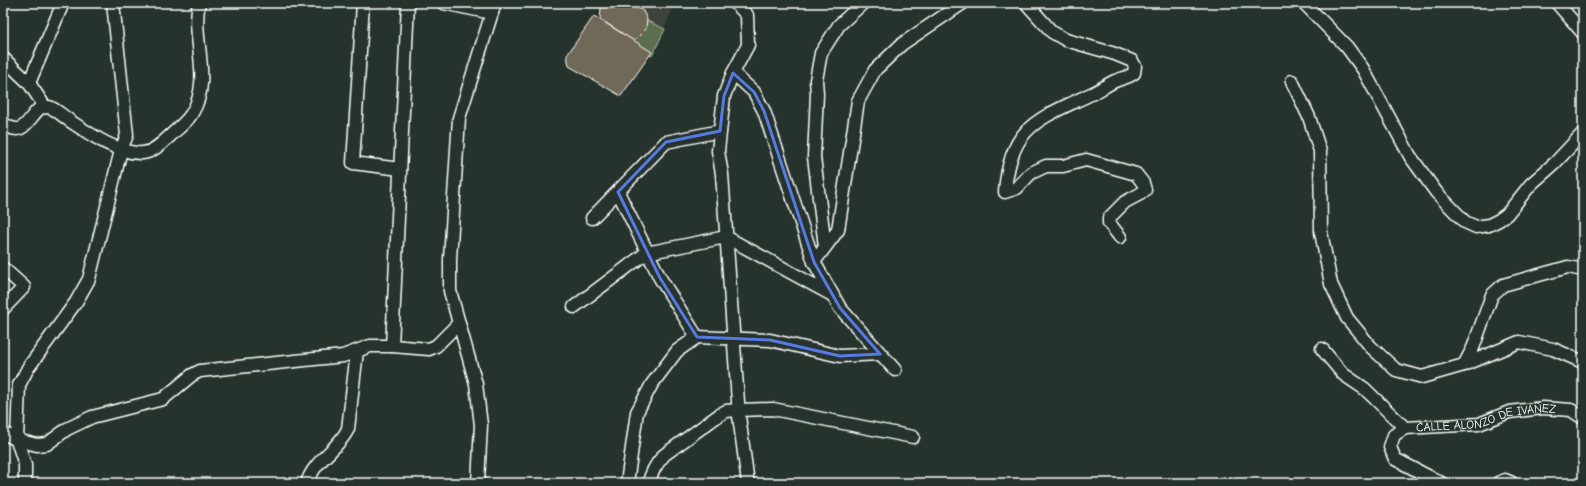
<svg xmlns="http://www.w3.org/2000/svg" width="1586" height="486" font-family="'Comic Neue',sans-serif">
<rect width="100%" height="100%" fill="#26332d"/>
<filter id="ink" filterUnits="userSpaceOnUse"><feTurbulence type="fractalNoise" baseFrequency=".025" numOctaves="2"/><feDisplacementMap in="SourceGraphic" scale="8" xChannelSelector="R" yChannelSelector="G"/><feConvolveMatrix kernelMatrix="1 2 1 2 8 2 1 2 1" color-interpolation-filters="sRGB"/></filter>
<g filter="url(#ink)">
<polygon fill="#3c433a" points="623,3 675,3 652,56"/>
<polygon fill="#5d6e50" stroke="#aeb6a8" points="621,9 665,29 652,56 608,37"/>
<g fill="#706958" stroke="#fff">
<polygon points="606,3 630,3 643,11 647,19 646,29 634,41 600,19 601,8"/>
<polygon points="594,16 652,52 621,96 569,66 567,55"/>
</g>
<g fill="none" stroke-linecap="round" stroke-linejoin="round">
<defs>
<g id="minor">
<polyline points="363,3 353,163 400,169"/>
<polyline points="443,3 492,13"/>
<polyline points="735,3 747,15 748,45 733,73 724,96 718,151 722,174 739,416 748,483"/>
<path d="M1026,3L1052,32L1066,40L1115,54L1132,61L1135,66L1134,73C1128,78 1122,78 1115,81C1106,85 1099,91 1091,94C1037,120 1010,126 1005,192L1017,188L1031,173L1046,166H1063L1086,160L1136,174L1143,183L1145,190L1140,194L1125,202L1109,218V223L1120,237"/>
<polyline points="1304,3 1347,47 1363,69 1410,156 1436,192 1465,222 1476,227 1489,225 1499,220 1507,214 1531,184 1555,163 1583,133"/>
<polyline points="1557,3 1583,33"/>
<polyline points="3,58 29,83 45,107"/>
<polyline points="733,73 754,92 764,111 814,262 840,308 895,370"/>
<polyline points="1292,81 1309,117 1320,151 1321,232 1331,284 1347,318 1371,347 1396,370 1422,377 1464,365 1473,348 1492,295 1503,285 1568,267 1583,270"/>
<polyline points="29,83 63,3"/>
<path d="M3,123C24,139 27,119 40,108C43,107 46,107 49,107C56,109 64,117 70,121C88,133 120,155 143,153C154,152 163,142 171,135C178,128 187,122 192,113C213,79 191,39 199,3"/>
<polyline points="618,192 660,278 697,337"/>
<polyline points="592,218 666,142 720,131"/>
<polyline points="825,247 814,157 817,94 816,80 821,53 839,25 863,3"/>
<polyline points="814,262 838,230 858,101 875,70 902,44 963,3"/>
<polyline points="3,268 24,287 3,309"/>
<polyline points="574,307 646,253 726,237 832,295"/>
<polyline points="392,346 408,3"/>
<polyline points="1322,349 1343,374 1365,389 1405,428"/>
<polyline points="1464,365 1519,342 1553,349 1583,362"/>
<polyline points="3,433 17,440 37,445 47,444 67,429 92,417 163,399 192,375 200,371 343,356 370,346 392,346 429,349 436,346 459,323"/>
<polyline points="25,483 25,465 17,440 19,385 28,368 76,302 89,279 121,150 127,135 113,3"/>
<path d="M307,483C314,460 338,450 348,429L357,351"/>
<polyline points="478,483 481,425 476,384 450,291 450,259 459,118 495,3"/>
<polyline points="627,483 637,412 652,384 677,351 697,337 770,340 840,356 880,354"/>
<path d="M649,483C651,472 656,464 664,455L719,415L726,411L738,410L773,409L913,437"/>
<path id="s1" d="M1441,483L1395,459L1390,447L1394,435L1405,428L1479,424L1509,412L1543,408L1571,410L1583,418"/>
<polyline points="1498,483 1505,480 1512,483"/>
</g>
</defs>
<use href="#minor" stroke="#fff" stroke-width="15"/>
<use href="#minor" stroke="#26332d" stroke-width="12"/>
</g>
</g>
<path fill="none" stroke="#567ae2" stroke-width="3" stroke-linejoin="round" d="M733,73L754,92L764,111L814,262L840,308L880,354L840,356L770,340L697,337L660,278L618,192L666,142L720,131L724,96Z"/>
<g text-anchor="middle" stroke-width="3" stroke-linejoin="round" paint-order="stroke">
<g font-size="12" fill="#fff" stroke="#26332d">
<text dy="4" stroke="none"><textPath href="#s1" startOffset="173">CALLE ALONZO DE IVAÑEZ</textPath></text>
</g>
</g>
<rect width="1586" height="486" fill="none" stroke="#26332d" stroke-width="16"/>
<rect x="8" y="8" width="1570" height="470" fill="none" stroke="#fff" stroke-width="1.5" filter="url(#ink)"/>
</svg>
